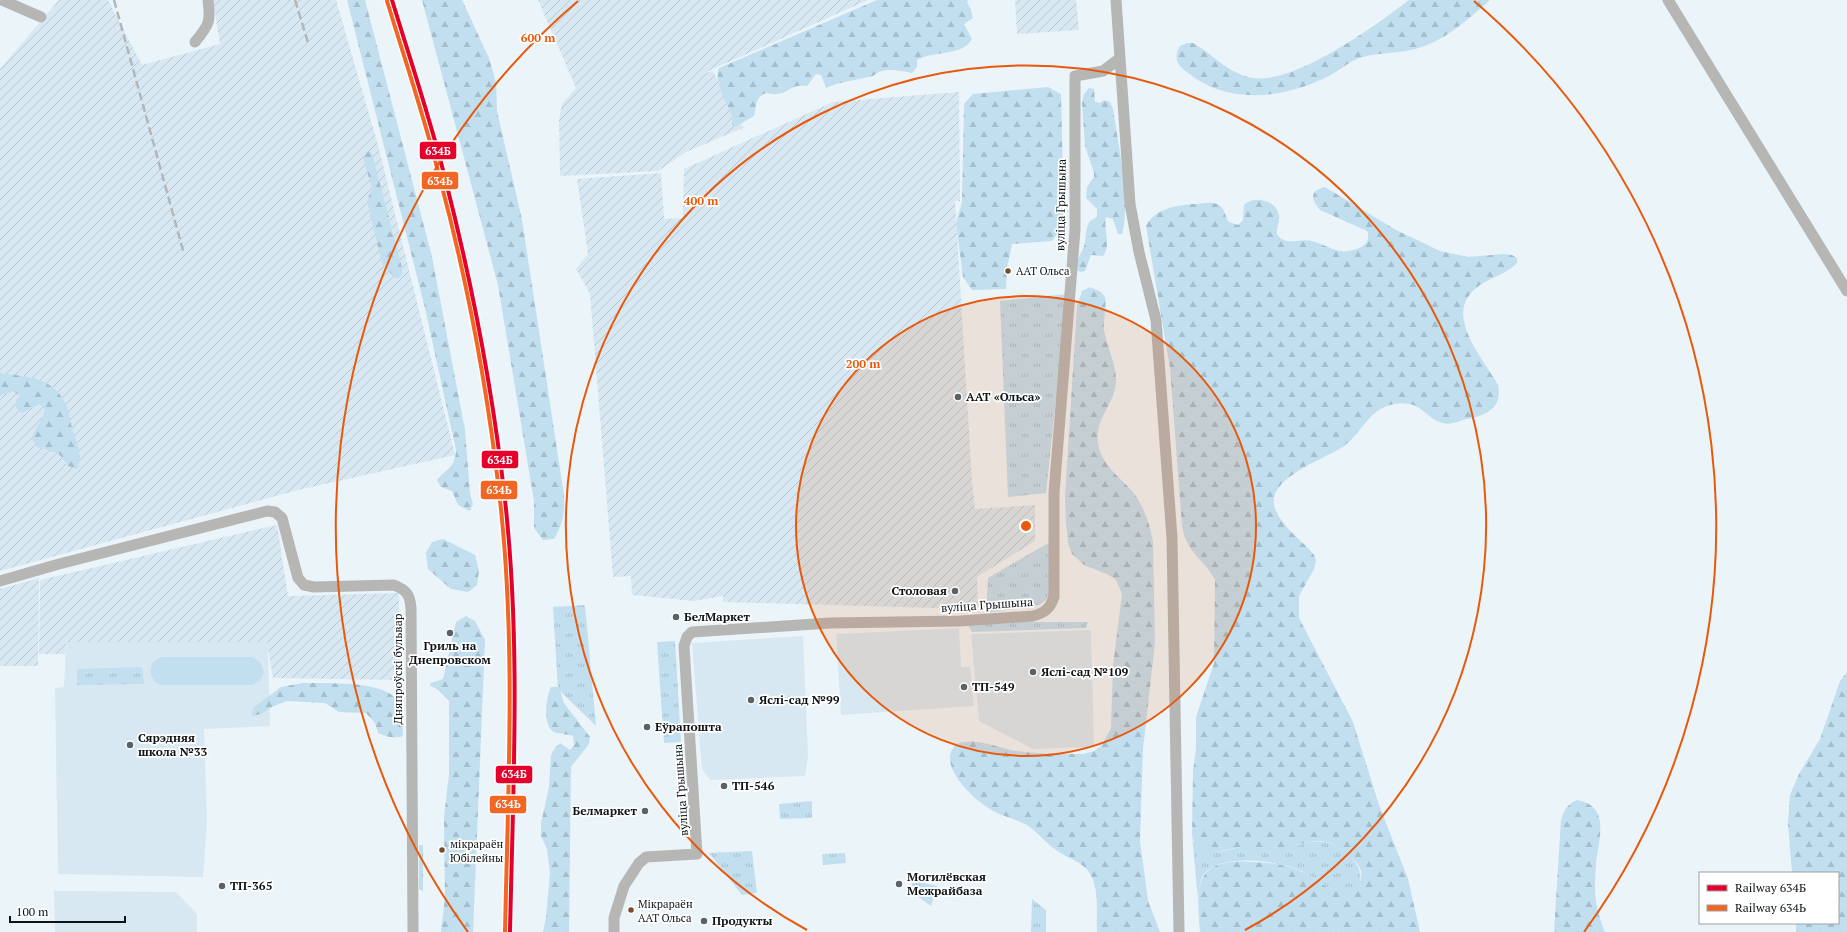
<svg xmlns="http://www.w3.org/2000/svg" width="1847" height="932" font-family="'PT Serif',serif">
<defs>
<pattern id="industrial-furrows" width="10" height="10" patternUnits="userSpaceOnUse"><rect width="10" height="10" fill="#d7e8f2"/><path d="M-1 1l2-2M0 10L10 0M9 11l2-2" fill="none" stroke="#b7c6cf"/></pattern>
<pattern id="grass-tufts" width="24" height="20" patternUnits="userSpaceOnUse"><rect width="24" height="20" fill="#c1dfef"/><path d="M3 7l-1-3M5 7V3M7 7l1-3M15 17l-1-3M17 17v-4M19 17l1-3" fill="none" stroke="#a5becc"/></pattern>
<pattern id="forest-firs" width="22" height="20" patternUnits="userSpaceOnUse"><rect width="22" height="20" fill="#c1dfef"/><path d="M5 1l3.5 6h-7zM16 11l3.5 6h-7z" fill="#a5becc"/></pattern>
</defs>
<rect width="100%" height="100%" fill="#ebf4f9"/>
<g fill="#d7e8f2">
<polygon points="959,628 961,667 970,667 974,706 841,715 836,634"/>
<polygon points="1091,630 1094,747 1033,749 979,721 971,634"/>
<polygon points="803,636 808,757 805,776 710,780 702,769 692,643"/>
<polygon points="66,642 268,642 270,726 204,729 207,821 203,877 58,874 55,688 64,687"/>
<polygon points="54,891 176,892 197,914 197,932 55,932"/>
</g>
<g fill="url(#industrial-furrows)">
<polygon points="59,0 108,0 142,65 220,44 213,0 336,0 378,145 455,455 298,490 0,571 0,69"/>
<polygon points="538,0 868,0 704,73 713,71 743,128 686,152 658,171 560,176 559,119 562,104 576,88"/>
<polygon points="1015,0 1076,0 1079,30 1017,34"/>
<polygon points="959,92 960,201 955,201 972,481 975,509 1035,505 1035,541 977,577 978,606 934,608 723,602 723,596 694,601 632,595 631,576 613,577 590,294 576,269 588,254 577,179 661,173 664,219 683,218 684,169 833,102"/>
<polygon points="277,525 288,596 399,593 400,680 273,678 267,642 66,642 65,654 39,654 40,580"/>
<polygon points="39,578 38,666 0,666 0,589"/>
</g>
<g fill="url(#grass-tufts)">
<polygon points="1067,294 1046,493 1008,497 1000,301"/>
<polygon points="1050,542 1050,597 1039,605 986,613 988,578"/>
<polygon points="585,605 596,726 558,689 553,607"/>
<polygon points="974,622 1088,622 1086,628 972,632 968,625"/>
<polygon points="675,641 681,742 664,743 657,642"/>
<polygon points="142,667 144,684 77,685 77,669"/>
<polygon points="812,801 812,818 780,819 779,804"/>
<path d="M1192,835L1193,841C1200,844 1208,849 1215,851C1222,853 1234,848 1242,847C1259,846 1276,848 1293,846C1297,846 1301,844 1305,843C1354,831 1382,895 1340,891C1324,889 1312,875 1297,869C1276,861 1221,853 1205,873C1199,879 1199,891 1198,899Z"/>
<polygon points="419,845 423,845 423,891 419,889"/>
<polygon points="752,851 757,893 742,895 709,853"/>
<polygon points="845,853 846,863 823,865 822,854"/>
<polygon points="911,880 937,886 931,906 913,893"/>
<polygon points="1032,899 1046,910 1046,932 1031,932"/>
</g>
<g fill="url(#forest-firs)">
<path d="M347,0H365L432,257L465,430L470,493L473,504L470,511L458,505L452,491L441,487L437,480C447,468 455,468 456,450L425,308Z"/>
<path d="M422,0H462L489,58L496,83L497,111L522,220L564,495C565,513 563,523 554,539L543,540L534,528V501L498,285Z"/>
<path d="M877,0H968L967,2L971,10L973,18L964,24L972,39C962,57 934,50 917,60V67L912,73C899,71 884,66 873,76L836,84L826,88L821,75L816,74L807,86C790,84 791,92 777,94C772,95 767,91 762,95C755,100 756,109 754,116L735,127L732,124L733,118C728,105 713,82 719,68Z"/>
<path d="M1409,0H1490C1466,21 1443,43 1411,50C1394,54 1374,52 1357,59C1347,63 1339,71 1329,76C1285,98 1229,106 1188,73C1177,65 1173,58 1180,46L1187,43H1193C1212,54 1226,71 1248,77C1290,89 1376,25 1409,0Z"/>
<polygon points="1048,87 1061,94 1064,224 1052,241 1012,244 1007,268 1006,289 972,290 963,277 956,223 962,202 964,104 973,94"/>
<path d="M1089,88L1094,89L1095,102L1100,103L1104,100L1110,102L1113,109C1118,143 1131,202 1122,234H1118L1113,219L1106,217C1103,232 1112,243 1103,256L1091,255L1085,271L1081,272L1078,271C1074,261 1083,252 1085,243C1086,235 1085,229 1090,221L1097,217V209L1086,198L1087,187L1094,177V173L1085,146L1082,102L1084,94Z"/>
<polygon points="367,152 371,152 373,157 402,268 402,275 398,278 394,277 382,264 367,201 372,188 363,157"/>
<path d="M1325,187L1396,230L1440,251L1468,257L1503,254L1512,255L1517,258V263C1508,273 1492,277 1480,285C1440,312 1482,356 1498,385C1503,411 1483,416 1463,420C1457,422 1449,425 1443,423C1425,419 1422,399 1394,404C1368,409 1363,432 1344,446C1326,459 1261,479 1276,511C1284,529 1302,540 1314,555L1316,561L1314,569L1299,596V618L1353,722L1379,805L1408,879L1420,932H1200C1196,886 1194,858 1251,862C1268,863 1282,863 1298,870C1311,875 1322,886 1335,890C1344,892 1358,890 1361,879C1363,871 1358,863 1352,858C1344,849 1333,842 1321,841C1308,840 1295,847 1283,848C1269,850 1256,847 1243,847C1224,848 1199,863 1192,835L1193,771L1196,749V717L1214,663L1215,580C1203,557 1188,556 1182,526L1170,368L1146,226C1154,209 1175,206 1192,204C1200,204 1210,201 1217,204C1225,207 1225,217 1229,222L1238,225L1243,220L1244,205C1254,195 1277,200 1279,216C1280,222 1276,228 1277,234C1284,246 1301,239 1312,241C1331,246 1336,256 1357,249C1362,247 1367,244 1368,239V232L1365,230L1320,210C1311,199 1309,191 1325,187Z"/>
<path d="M1090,287L1101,292L1105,297C1107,308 1103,319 1104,330C1107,347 1116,363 1116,380C1116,404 1094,418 1098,443C1101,465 1120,477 1133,492C1144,507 1150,524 1153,542L1155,643L1143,749L1140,841L1148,901L1160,932H1097C1096,914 1100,888 1089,872C1082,862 1070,859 1059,852C1047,845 1039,833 1027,825C1016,819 1004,817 993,811C977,802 948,776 950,756C951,749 956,743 963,742C982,739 1000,749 1017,751C1039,754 1062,754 1084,754L1094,751L1102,745L1111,728L1113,665L1122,594L1116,580L1109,575L1084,565L1072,554L1068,543L1066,523L1065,496L1077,306L1082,291Z"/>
<path d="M0,373C28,377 55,377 67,407C70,414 70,423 73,431C77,445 83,454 77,469L68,466L58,453L37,447L32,439C35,428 42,421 45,410L40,404L22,413L16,408V400L20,396L13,391L0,396Z"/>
<polygon points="443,539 475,555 479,571 477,585 468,592 451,589 428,569 426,553 432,542"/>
<polygon points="466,616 475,621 485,640 473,932 441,932 445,897 444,817 449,775 449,701 437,689 430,686 431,683 443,679 456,622"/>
<polygon points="1847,672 1847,932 1796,932 1796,923 1838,923 1838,873 1792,873 1788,824 1790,795 1799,774 1820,739 1840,681"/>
<path d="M303,683C323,683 380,681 394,697C401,705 403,725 403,736C393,739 388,737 378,733L375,723L366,713L339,712L325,703L287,701L274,706L261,714L252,716L253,708L281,687Z"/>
<path d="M551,687H559L564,703L590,737L589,744L571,767L569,932H543L546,917L550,873L547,849L541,836V823L549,787L551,755L555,748L560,743L570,750L574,745L573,736C567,734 559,734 554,732C542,725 546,697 551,687Z"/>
<path d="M1577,800C1612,806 1598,842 1596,865C1595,874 1595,884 1595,893C1596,907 1600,920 1605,932H1554L1561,820C1564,809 1567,805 1577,800Z"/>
</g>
<path fill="#c1dfef" d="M162,657H252L260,662L264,672L260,681L252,685H161C151,681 148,672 153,662Z"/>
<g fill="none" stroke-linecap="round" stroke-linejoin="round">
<g stroke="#b6b6b5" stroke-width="11">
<polyline points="2,0 41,17"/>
<polyline points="1116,0 1130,204 1139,252 1156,320 1172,538 1179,932"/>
<polyline points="1668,0 1847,291"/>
<path d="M195,42C209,25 211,22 208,0"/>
<path d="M0,581L59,564L267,511L275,512L282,518L298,578L304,585L314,587L394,585C406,590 410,594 411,608L413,932"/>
<path d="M614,932V918L624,886L639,863L646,857L697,854L684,646L687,637L692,632L830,623L960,621L1033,616C1044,613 1050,609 1054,597V493L1075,230V76L1103,71L1119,59"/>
</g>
<g stroke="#b4b7b8" stroke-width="2.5" stroke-dasharray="8 4" stroke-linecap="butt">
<polyline points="114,0 184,254"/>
<polyline points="295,0 309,46"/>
</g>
<defs>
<path id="rail-1" d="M392,0C410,59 430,118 445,178C472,283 493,392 505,500C521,643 513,788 510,932"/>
<path id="rail-2" d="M387,1C405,60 425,119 440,179C468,284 488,392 500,500C516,643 508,788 505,932"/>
</defs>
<use href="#rail-1" stroke="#fff" stroke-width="7"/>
<use href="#rail-2" stroke="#fff" stroke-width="7"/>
<use href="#rail-1" stroke="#e4002b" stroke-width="4"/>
<use href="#rail-2" stroke="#f26522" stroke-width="4"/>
</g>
<circle cx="1026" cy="526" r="230" fill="#e8590c" fill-opacity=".12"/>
<g fill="none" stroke="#e8590c" stroke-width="2">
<circle cx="1026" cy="526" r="230"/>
<path d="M807 930A460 460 0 1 1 1245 930"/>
<path d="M468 932A690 690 0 0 1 578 1M1474 1A690 690 0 0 1 1584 932"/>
</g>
<g fill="#7a4b2a" stroke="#fff" stroke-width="1.5">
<circle cx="1008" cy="271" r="3.5"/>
<circle cx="442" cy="850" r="3.5"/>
<circle cx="631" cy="910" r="3.5"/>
</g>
<g fill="#5b6265" stroke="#fff" stroke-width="1.5">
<circle cx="958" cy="397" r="4"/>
<circle cx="955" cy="591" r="4"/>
<circle cx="676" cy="617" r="4"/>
<circle cx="450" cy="633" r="4"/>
<circle cx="1033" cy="672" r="4"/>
<circle cx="964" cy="687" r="4"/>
<circle cx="751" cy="700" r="4"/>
<circle cx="647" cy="727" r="4"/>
<circle cx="130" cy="745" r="4"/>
<circle cx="724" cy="786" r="4"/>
<circle cx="645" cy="811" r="4"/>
<circle cx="899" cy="884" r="4"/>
<circle cx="222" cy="886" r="4"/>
<circle cx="704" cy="921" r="4"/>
</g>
<g text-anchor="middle" stroke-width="3.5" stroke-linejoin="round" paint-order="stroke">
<g font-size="11" fill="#0d1316" stroke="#fff" text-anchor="start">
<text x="1016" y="275">ААТ Ольса</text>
<text x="450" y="848">мікрараён<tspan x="450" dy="14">Юбілейны</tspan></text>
<text x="638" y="908">Мікрараён<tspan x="638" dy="14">ААТ Ольса</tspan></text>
</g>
<g font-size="12" fill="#0d1316" stroke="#fff">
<text transform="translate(1061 205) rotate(-89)" y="4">вуліца Грышына</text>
<text transform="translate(987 605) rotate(-4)" y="4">вуліца Грышына</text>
<text transform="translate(398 669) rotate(-90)" y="4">Дняпроўскі бульвар</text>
<text transform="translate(681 790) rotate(-94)" y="4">вуліца Грышына</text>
</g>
<g font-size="12" font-weight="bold" fill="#0d1316" stroke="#fff" text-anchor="start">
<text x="966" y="401">ААТ «Ольса»</text>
<text x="947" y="595" text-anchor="end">Столовая</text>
<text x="684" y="621">БелМаркет</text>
<text x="450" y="650" text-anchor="middle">Гриль на<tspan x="450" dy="14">Днепровском</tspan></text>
<text x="1041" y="676">Яслі-сад №109</text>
<text x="972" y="691">ТП-549</text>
<text x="759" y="704">Яслі-сад №99</text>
<text x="655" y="731">Еўрапошта</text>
<text x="138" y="742">Сярэдняя<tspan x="138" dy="14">школа №33</tspan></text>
<text x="732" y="790">ТП-546</text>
<text x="637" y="815" text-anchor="end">Белмаркет</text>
<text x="907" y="881">Могилёвская<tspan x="907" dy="14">Межрайбаза</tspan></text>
<text x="230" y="890">ТП-365</text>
<text x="712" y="925">Продукты</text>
</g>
</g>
<circle cx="1026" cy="526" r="6" fill="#e8590c" stroke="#fff" stroke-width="2"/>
<g font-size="12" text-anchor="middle" font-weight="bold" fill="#e8590c" stroke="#fff" stroke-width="3.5" stroke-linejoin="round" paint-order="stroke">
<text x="538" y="42">600 m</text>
<text x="701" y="205">400 m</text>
<text x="863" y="368">200 m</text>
</g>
<g stroke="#fff" stroke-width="1.5">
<rect x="419" y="141" width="38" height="19" rx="4" fill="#e4002b"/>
<rect x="421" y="171" width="38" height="19" rx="4" fill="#f26522"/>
<rect x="481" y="450" width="38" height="19" rx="4" fill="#e4002b"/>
<rect x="480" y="480" width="38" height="20" rx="4" fill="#f26522"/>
<rect x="495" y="765" width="38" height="19" rx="4" fill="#e4002b"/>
<rect x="489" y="795" width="38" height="19" rx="4" fill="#f26522"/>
</g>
<g font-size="11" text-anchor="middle" font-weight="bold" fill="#fff">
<text x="438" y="155">634Б</text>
<text x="440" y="185">634Ь</text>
<text x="500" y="464">634Б</text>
<text x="499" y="494">634Ь</text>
<text x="514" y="778">634Б</text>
<text x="508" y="808">634Ь</text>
</g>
<rect x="1699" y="872" width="140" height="52" fill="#ffffff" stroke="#9ea1a2"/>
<rect x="1707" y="885" width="20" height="6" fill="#e4002b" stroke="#9ea1a2"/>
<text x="1735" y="892" font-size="12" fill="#0d1316">Railway 634Б</text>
<rect x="1707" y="905" width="20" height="6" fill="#f26522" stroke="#9ea1a2"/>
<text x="1735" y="912" font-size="12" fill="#0d1316">Railway 634Ь</text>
<path d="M10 916v6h115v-6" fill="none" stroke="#0d1316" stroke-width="2"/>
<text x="16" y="916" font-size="12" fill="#0d1316" stroke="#ffffff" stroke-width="3" paint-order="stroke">100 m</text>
</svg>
